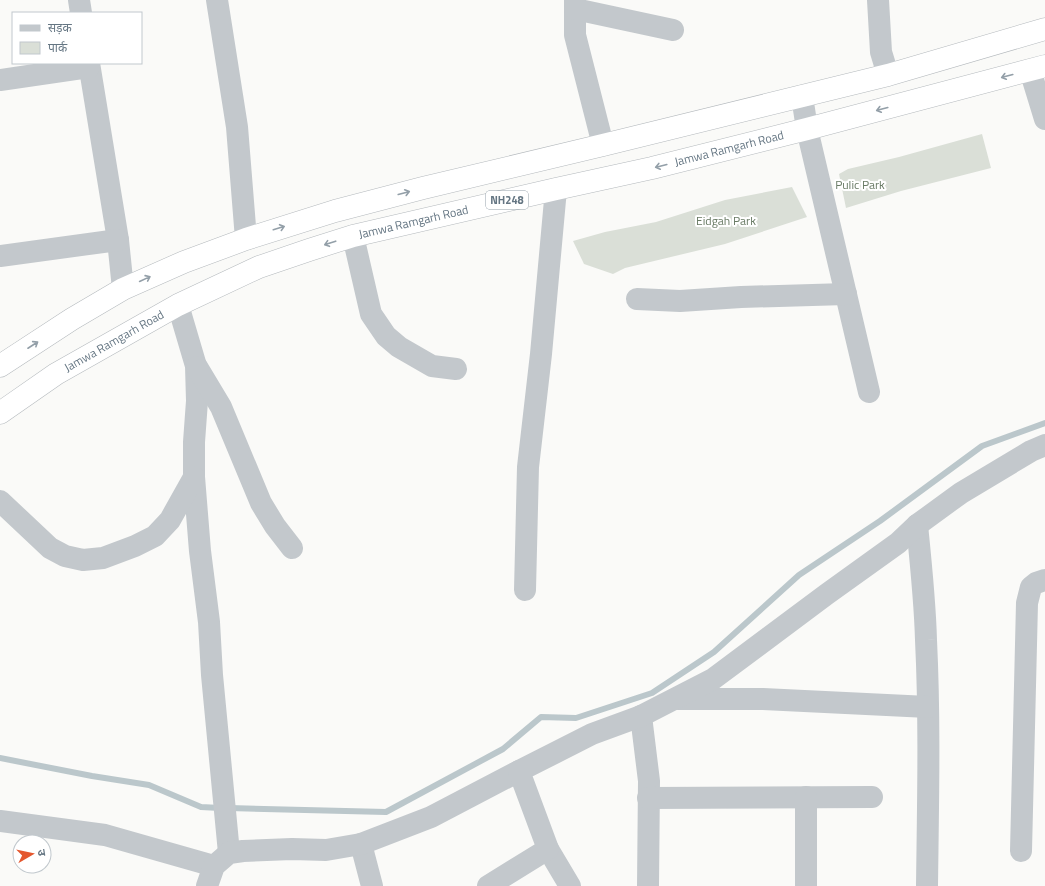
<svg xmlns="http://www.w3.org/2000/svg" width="1045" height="886" font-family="'Titillium Web','Noto Sans Devanagari',sans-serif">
<rect width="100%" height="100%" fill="#fafaf8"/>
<g fill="#dadfd7">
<polygon points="982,134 991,168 901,191 846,208 839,174 848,169 899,157"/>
<polygon points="792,187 807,217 725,244 625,268 613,274 584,264 573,241 605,232 656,222 725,200"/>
</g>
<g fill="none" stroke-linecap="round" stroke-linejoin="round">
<g stroke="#bbc7cb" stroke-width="6">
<polyline points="0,758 92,776 149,785 201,807 220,808"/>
<polyline points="229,808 386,812 503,749 541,717 576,718 652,693 714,652 799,575 880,521 982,446 1045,423"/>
</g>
<defs>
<g id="highway">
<polyline points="0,366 72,319 123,289 184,262 246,239 335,211 423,188 603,145 888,75 1045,29"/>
<path id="s1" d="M0,413L56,374L178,305L259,267L309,250L353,236L556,189L652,168L807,129L1045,66"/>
</g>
</defs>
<use href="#highway" stroke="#b4b9bd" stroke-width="23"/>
<g stroke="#c3c8cc" stroke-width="22">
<polyline points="79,0 81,13"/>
<polyline points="217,0 237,127 246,239"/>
<polyline points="575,0 575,35 603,145"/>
<polyline points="878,0 881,52 888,75"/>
<polyline points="575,9 673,30"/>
<polyline points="89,63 118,240 123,289"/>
<polyline points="1030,70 1045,119"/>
<polyline points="0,80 89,67"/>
<polyline points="802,96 807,129 869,392"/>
<polyline points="353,236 371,314 386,336 399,347 432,366 456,369"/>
<polyline points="0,256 118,240"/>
<polyline points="637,299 680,301 741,297 846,294"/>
<polyline points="178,305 196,366 197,401 194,442 194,477 200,551 209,622 212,675 229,853"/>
<polyline points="197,367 221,407 261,503 275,526 292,548"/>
<polyline points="0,501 50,548 65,556 83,560 103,558 135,546 155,536 170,520 194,477"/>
<path d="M917,525C921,564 925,602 926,640C930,722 928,804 927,886"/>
<polyline points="525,590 528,467 541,354 556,189"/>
<polyline points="678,699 763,699 928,707"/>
<polyline points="641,716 649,781 648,886"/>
<polyline points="648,798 872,797"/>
<polyline points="0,821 105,835 214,866"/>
<polyline points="361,844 372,886"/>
<polyline points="548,849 570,886"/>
<polyline points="1021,851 1027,603 1031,587 1036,583 1045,580"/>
<polyline points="207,886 214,866 229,853 243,851 292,849 326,850 361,844 431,817 519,771"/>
<polyline points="488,886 548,849 519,771 592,734 641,716 713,679 827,594 898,543 917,525 961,493 1031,451 1045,445"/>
<polyline points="806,886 806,797"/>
</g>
<use href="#highway" stroke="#fff" stroke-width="22"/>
</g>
<defs><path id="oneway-shaft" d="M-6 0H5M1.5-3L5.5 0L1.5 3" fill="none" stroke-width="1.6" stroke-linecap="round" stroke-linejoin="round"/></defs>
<g stroke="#939fa8">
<use href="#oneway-shaft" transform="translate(1007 76) rotate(165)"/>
<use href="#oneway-shaft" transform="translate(882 109) rotate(165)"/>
<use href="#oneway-shaft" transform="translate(661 166) rotate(166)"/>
<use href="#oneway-shaft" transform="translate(404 193) rotate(-15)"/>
<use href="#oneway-shaft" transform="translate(279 228) rotate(-17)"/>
<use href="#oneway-shaft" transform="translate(330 243) rotate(162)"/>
<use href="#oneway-shaft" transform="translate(145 279) rotate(-25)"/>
<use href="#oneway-shaft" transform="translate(33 345) rotate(-33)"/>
</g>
<g text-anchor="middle" stroke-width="4" stroke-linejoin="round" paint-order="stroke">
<rect fill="#fff" stroke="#939fa8" stroke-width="1" x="486" y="191" width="42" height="18" rx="3"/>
<g font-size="11" font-weight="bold" fill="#657683">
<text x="507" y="204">NH248</text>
</g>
<g font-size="12" fill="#657683" stroke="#fff">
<text dy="4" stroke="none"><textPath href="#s1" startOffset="783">Jamwa Ramgarh Road</textPath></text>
<text dy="4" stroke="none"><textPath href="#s1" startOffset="459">Jamwa Ramgarh Road</textPath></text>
<text dy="4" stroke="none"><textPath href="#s1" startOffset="135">Jamwa Ramgarh Road</textPath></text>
</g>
<g font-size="12" fill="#687a64" stroke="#fff">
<text x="860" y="189">Pulic Park</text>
<text x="726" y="225">Eidgah Park</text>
</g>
</g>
<rect x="12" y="12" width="130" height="52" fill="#ffffff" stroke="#c1c8cd"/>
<rect x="20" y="25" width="20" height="6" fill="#c3c8cc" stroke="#c1c8cd"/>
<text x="48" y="32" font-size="12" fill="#657683">सड़क</text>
<rect x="20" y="42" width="20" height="12" fill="#dadfd7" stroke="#c1c8cd"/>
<text x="48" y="52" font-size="12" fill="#657683">पार्क</text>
<g transform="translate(32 854) rotate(81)"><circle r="19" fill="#ffffff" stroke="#c1c8cd"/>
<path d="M0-3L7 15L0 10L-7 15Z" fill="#e4572e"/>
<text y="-6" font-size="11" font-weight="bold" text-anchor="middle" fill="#657683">उ</text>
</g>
</svg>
